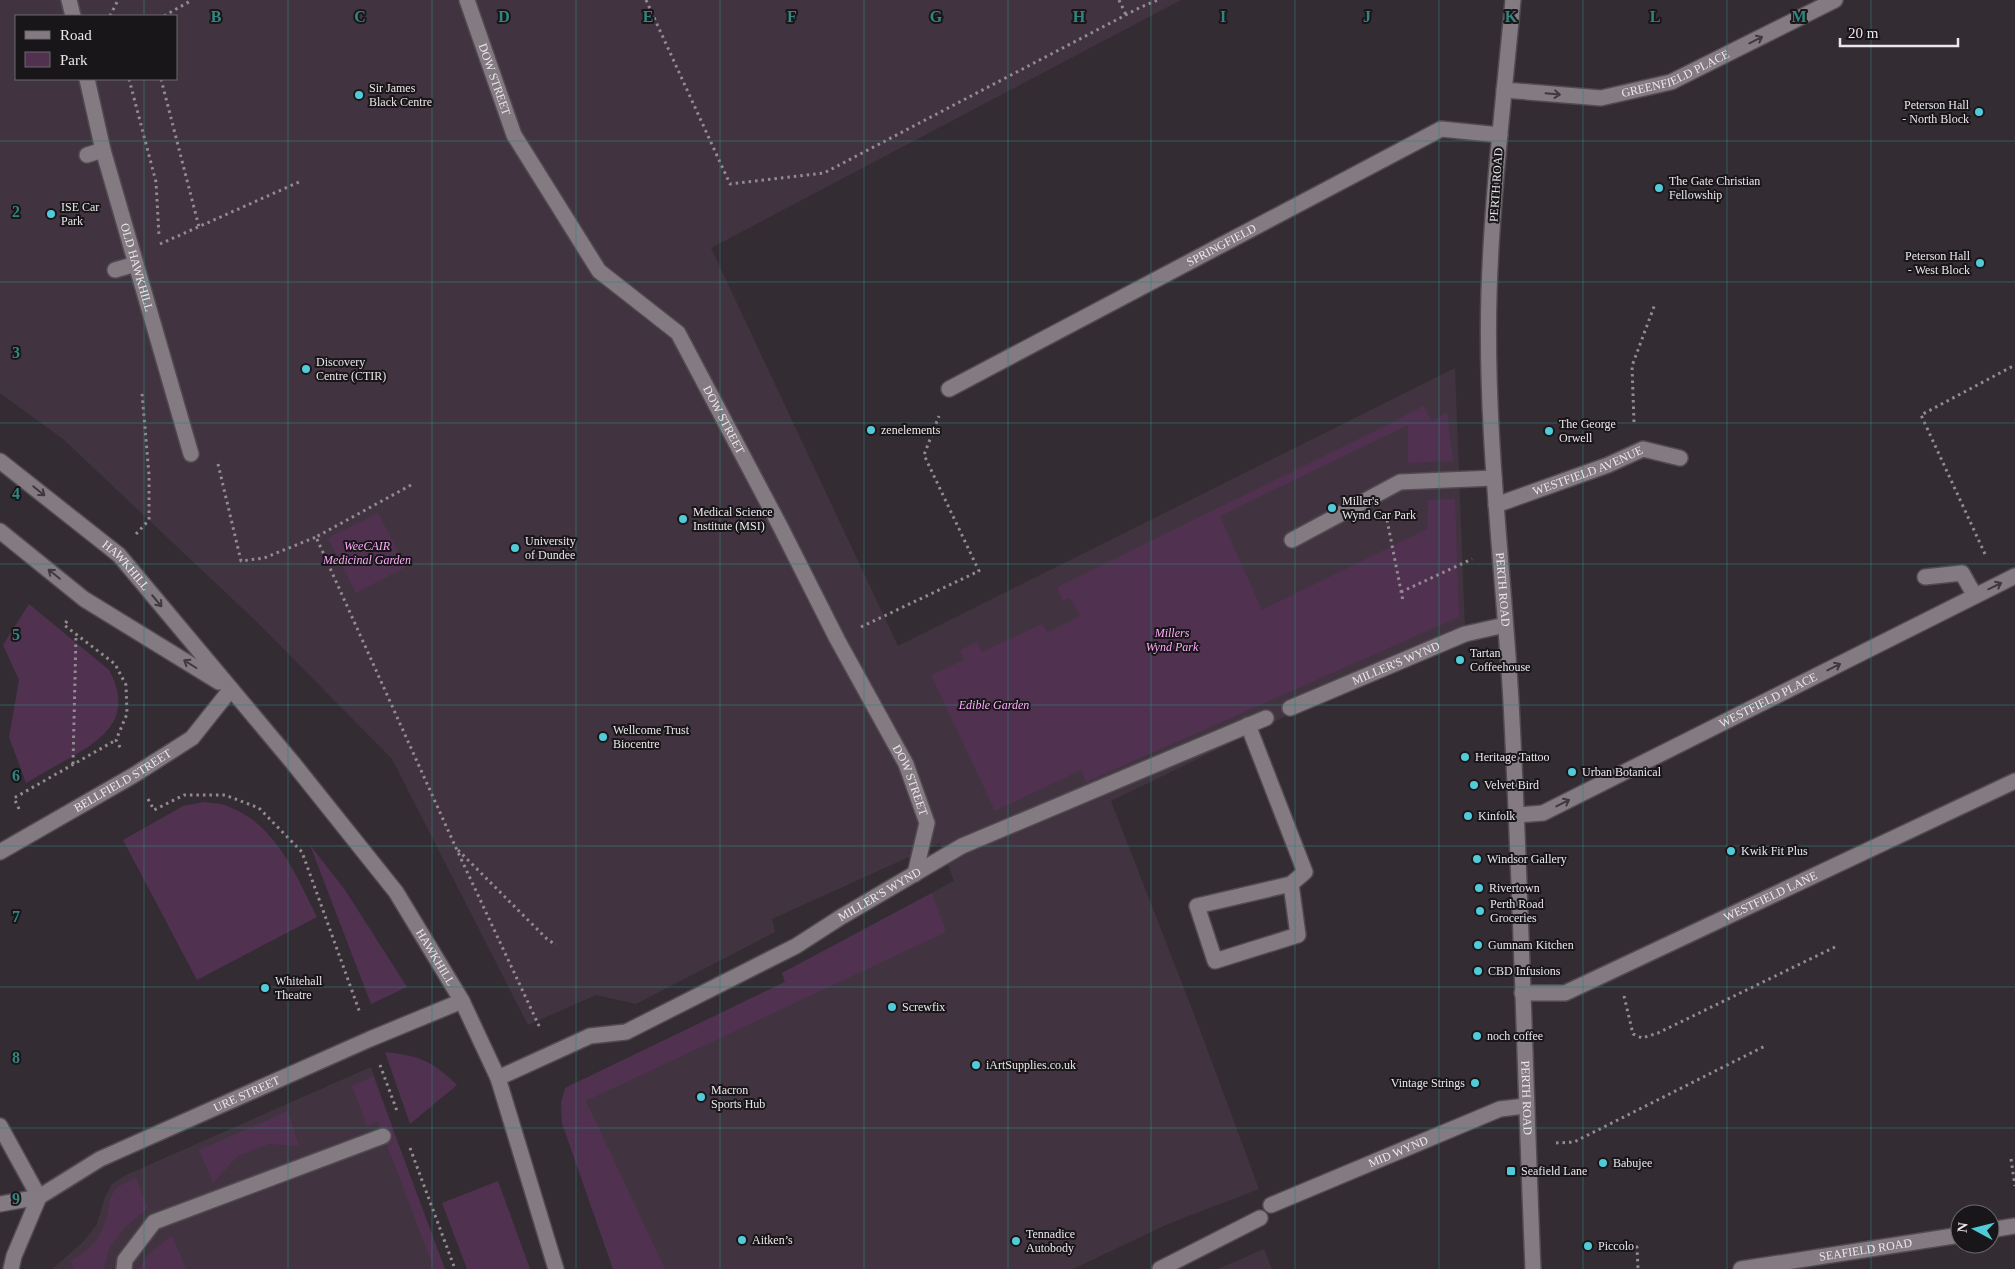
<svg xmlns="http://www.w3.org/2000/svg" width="2015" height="1269" font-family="'Times New Roman',serif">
<rect width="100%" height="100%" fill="#342c33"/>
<g fill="#413440" fill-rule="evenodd">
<path d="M0,0H1181L711,248L898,646L1455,368L1465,629L1111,801L1197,1022L1259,1189L1168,1224L1073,1269H613L562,1123L561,1103L565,1088L785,982L782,973L954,881L940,843L772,919L775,932L636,1004L596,995L528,1025L392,759L261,626L63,439L0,393ZM16,16H176V79H16Z"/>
<polygon points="371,1067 410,1176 402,1180 434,1269 52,1269 82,1243 97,1224 104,1200 112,1184 126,1175"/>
<polygon points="1264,1249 1272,1269 1218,1269"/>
</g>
<g fill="#513150">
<polygon points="1423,406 1432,421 1447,412 1453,461 1408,463 1408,425 1220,516 1262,610 1427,529 1428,500 1455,499 1459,617 1086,782 1081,770 995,811 931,675 964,660 960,650 977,642 982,652 1042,624 1048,632 1080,616 1070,598 1062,601 1057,587 1387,425"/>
<polygon points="378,513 406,567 356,593 328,538"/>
<path d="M29,604L109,670C133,715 108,736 70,758C55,766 40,775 26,783L9,737L19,680L3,645Z"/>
<path d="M204,802C211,803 220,803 227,806C275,823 296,875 317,917L197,980L123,840L183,806Z"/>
<polygon points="310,845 345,890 407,987 371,1004"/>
<polygon points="932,893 946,932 586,1101 665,1269 613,1269 562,1123 561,1103 565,1088 785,982 782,973"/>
<path d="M385,1052C420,1056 432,1061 457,1085L410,1124Z"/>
<polygon points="373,1076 445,1269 434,1269 378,1121 367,1126 352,1086"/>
<polygon points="288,1111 299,1146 269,1144 238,1156 213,1183 199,1150"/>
<path d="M136,1178L148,1208L126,1226L109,1249L104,1269H74L71,1261C88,1251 100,1240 106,1220C110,1208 107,1197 118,1187C123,1183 131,1181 136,1178Z"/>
<polygon points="498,1181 530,1269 467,1269 442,1203"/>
<polygon points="172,1235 186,1269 140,1269 145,1258"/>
</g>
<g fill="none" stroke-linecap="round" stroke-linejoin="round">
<defs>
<g id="lane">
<path id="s1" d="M467,0L514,135L599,271L678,333L780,526L837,639L906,764L927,823L915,874"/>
<path id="s2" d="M1504,90L1601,98L1671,82L1835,0"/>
<polyline points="87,155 103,150"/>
<polyline points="115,270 136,264"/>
<path id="s3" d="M1496,505L1608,465L1643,449L1680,458"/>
<polyline points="1292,540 1400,482 1494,478"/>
<polyline points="1925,577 1962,573 1975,596"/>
<path id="s4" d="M1290,708L1465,634L1505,625"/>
<polyline points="1248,725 1305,872 1291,884 1298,935 1215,961 1197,906 1291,884"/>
<path id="s5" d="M1517,815L1543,813L2015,576"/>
<path id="s6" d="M1522,993H1565L2015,781"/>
<path id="s7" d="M498,1078L590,1036L626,1032L796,946L841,917L962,846L1266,718"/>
<path id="s8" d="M1271,1205L1500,1109L1526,1106"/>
<polyline points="124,1269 125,1260 154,1222 383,1136"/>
<polyline points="1160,1269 1260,1218"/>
</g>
<g id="street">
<polyline points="69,0 73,16"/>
<path id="s9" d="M87,79L103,150L191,454"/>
<path id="s10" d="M949,389L1441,129L1500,135"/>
<polyline points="0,1126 39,1197"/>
<path id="s11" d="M0,1204L39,1197L100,1159L370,1039L462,1001"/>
<polyline points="1990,1230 2015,1226"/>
<polyline points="11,1269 14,1256 39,1197"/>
<path id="s12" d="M1741,1269L1960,1235"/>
</g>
<g id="secondary">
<path id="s13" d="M1513,0C1504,97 1492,195 1489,293C1485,429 1503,565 1511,701C1521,890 1525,1080 1533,1269"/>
<path id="s14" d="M0,461L119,555L293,763L396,892L462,1001L498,1078L556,1269"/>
<polyline points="0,531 84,599 219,682"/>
<path id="s15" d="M0,852L134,775L192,738L231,689"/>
</g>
</defs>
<use href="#lane" stroke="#514b51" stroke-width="18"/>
<use href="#street" stroke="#514b51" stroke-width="18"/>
<use href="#secondary" stroke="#514b51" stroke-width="18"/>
<g stroke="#928b91" stroke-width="3" stroke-dasharray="2.5 4" stroke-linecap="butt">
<polyline points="646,0 730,184 824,173 1139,8 1158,0"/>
<polyline points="1119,0 1126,15"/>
<polyline points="110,16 118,0"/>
<polyline points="164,16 192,0"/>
<polyline points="129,79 156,182 159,236"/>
<polyline points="161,79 199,227"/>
<polyline points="160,244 299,182"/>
<polyline points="1634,422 1632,366 1655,304"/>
<polyline points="218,464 241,561 264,558 316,537"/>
<polyline points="411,485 316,537 456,848 540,1028"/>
<polyline points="1387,520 1403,601"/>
<polyline points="136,534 149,520 149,475 142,393"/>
<polyline points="1985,554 1921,415 2015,365"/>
<polyline points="1401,592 1472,559"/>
<polyline points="67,621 64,625 115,664 126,685 127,714 116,740 121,749"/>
<polyline points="861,627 979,571 924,455 939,416"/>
<polyline points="73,764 76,635"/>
<polyline points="148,799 154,810 184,795 225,795 259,808 302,852 360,1013"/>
<polyline points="19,809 14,798 116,740"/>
<polyline points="458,850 547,939 556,945"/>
<polyline points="1624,996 1633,1034 1642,1038 1658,1033 1835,947"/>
<polyline points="380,1065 397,1111"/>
<polyline points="1556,1143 1574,1142 1765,1046"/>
<polyline points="410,1148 455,1269"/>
<polyline points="2011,1159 2015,1186"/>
<polyline points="1623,1249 1637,1247 1638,1269"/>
</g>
<use href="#lane" stroke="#837a82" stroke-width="15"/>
<use href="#street" stroke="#837a82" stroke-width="15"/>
<use href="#secondary" stroke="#837a82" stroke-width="15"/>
</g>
<defs><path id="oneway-shaft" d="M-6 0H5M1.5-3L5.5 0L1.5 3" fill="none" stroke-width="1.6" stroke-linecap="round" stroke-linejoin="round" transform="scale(1.25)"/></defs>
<g stroke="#3e393e">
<use href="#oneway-shaft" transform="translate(1756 40) rotate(-27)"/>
<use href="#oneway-shaft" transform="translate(1553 94) rotate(5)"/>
<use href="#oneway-shaft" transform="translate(39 491) rotate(39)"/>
<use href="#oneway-shaft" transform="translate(54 574) rotate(-141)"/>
<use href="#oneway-shaft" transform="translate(1995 586) rotate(-26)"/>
<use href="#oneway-shaft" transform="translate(157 601) rotate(50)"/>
<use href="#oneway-shaft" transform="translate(190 664) rotate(-148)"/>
<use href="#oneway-shaft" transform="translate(1834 667) rotate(-27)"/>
<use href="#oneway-shaft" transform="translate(1563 803) rotate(-27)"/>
</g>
<path fill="none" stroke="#308781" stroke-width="1" stroke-opacity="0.55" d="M144,0V16M288,0V1269M432,0V1269M576,0V1269M720,0V1269M864,0V1269M1008,0V1269M1151,0V1269M1295,0V1269M1439,0V1269M1583,0V1269M1727,0V1269M1871,0V1269M144,79V1269M0,141H2015M0,282H2015M0,423H2015M0,564H2015M0,705H2015M0,846H2015M0,987H2015M0,1128H2015"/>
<g fill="#52cbd9" stroke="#191619" stroke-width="2">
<circle cx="359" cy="95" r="5"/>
<circle cx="1979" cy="112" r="5"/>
<circle cx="1659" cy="188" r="5"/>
<circle cx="51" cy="214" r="5"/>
<circle cx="1980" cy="263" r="5"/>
<circle cx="306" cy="369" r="5"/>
<circle cx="871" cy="430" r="5"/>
<circle cx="1549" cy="431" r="5"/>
<circle cx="1332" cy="508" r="5"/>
<circle cx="683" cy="519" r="5"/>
<circle cx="515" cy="548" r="5"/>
<circle cx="1460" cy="660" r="5"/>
<circle cx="603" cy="737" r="5"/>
<circle cx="1465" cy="757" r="5"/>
<circle cx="1572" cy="772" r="5"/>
<circle cx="1474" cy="785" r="5"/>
<circle cx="1468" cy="816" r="5"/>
<circle cx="1731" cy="851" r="5"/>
<circle cx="1477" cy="859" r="5"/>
<circle cx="1479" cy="888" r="5"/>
<circle cx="1480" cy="911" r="5"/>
<circle cx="1478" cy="945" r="5"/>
<circle cx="1478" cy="971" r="5"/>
<circle cx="265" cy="988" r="5"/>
<circle cx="892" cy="1007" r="5"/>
<circle cx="1477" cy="1036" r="5"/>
<circle cx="976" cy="1065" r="5"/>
<circle cx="1475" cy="1083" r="5"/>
<circle cx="701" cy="1097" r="5"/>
<circle cx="1603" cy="1163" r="5"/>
<rect x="1506" y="1166" width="10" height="10" rx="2.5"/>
<circle cx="742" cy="1240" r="5"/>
<circle cx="1016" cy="1241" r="5"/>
<circle cx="1588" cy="1246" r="5"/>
</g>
<g text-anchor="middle" stroke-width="4" stroke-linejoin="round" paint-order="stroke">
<g font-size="12" fill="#ebe6ea" stroke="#191619">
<text dy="4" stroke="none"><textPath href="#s2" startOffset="176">GREENFIELD PLACE</textPath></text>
<text dy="4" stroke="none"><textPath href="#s1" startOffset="84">DOW STREET</textPath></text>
<text transform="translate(1496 185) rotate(-86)" y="4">PERTH ROAD</text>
<text dy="4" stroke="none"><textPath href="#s10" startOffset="308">SPRINGFIELD</textPath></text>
<text dy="4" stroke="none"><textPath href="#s9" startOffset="195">OLD HAWKHILL</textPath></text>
<text dy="4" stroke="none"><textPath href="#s1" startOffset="502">DOW STREET</textPath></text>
<text dy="4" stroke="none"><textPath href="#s3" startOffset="98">WESTFIELD AVENUE</textPath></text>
<text dy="4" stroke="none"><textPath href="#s14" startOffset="164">HAWKHILL</textPath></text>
<text dy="4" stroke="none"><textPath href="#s13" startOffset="591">PERTH ROAD</textPath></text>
<text dy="4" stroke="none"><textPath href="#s4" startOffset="115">MILLER'S WYND</textPath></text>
<text dy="4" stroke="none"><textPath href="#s5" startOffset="278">WESTFIELD PLACE</textPath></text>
<text dy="4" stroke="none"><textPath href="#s15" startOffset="142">BELLFIELD STREET</textPath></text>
<text dy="4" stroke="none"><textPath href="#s1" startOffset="908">DOW STREET</textPath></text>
<text dy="4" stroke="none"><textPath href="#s7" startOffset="426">MILLER'S WYND</textPath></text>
<text dy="4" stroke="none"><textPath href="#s6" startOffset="270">WESTFIELD LANE</textPath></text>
<text dy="4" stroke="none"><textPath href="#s14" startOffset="664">HAWKHILL</textPath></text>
<text dy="4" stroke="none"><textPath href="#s11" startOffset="272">URE STREET</textPath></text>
<text dy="4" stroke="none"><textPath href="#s13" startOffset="1100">PERTH ROAD</textPath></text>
<text dy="4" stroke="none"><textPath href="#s8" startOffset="138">MID WYND</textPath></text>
<text dy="4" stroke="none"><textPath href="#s12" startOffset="126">SEAFIELD ROAD</textPath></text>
</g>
<g font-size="12" fill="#ebe6ea" stroke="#191619" text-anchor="start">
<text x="369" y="92">Sir James<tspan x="369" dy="14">Black Centre</tspan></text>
<text x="1969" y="109" text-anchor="end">Peterson Hall<tspan x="1969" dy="14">- North Block</tspan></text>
<text x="1669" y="185">The Gate Christian<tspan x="1669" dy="14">Fellowship</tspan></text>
<text x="61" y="211">ISE Car<tspan x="61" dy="14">Park</tspan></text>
<text x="1970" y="260" text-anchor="end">Peterson Hall<tspan x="1970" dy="14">- West Block</tspan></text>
<text x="316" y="366">Discovery<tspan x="316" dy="14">Centre (CTIR)</tspan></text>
<text x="1559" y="428">The George<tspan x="1559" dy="14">Orwell</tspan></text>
<text x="881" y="434">zenelements</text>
<text x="1342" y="505">Miller's<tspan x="1342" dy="14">Wynd Car Park</tspan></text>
<text x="693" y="516">Medical Science<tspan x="693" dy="14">Institute (MSI)</tspan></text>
<text x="525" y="545">University<tspan x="525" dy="14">of Dundee</tspan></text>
<text x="1470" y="657">Tartan<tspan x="1470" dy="14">Coffeehouse</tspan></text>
<text x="613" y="734">Wellcome Trust<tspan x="613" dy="14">Biocentre</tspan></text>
<text x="1475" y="761">Heritage Tattoo</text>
<text x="1582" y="776">Urban Botanical</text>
<text x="1484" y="789">Velvet Bird</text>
<text x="1478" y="820">Kinfolk</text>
<text x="1741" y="855">Kwik Fit Plus</text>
<text x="1487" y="863">Windsor Gallery</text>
<text x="1489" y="892">Rivertown</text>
<text x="1490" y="908">Perth Road<tspan x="1490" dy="14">Groceries</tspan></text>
<text x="1488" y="949">Gumnam Kitchen</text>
<text x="1488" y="975">CBD Infusions</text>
<text x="275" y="985">Whitehall<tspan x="275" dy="14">Theatre</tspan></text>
<text x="902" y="1011">Screwfix</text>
<text x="1487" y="1040">noch coffee</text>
<text x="986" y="1069">iArtSupplies.co.uk</text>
<text x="1465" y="1087" text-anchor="end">Vintage Strings</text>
<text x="711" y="1094">Macron<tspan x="711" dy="14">Sports Hub</tspan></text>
<text x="1613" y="1167">Babujee</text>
<text x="1521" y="1175">Seafield Lane</text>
<text x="1026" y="1238">Tennadice<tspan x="1026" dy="14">Autobody</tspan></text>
<text x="752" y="1244">Aitken’s</text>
<text x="1598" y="1250">Piccolo</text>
</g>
<g font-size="12" font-style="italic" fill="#fdabfb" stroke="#191619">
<text x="367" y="550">WeeCAIR<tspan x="367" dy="14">Medicinal Garden</tspan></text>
<text x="1172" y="637">Millers<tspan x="1172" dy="14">Wynd Park</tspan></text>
<text x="994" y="709">Edible Garden</text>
</g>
</g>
<g font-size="16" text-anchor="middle" font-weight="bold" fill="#308781" stroke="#191619" stroke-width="4" stroke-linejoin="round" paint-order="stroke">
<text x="216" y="22">B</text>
<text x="360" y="22">C</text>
<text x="504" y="22">D</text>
<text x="648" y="22">E</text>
<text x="792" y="22">F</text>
<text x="936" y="22">G</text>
<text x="1079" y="22">H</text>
<text x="1223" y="22">I</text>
<text x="1367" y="22">J</text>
<text x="1511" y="22">K</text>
<text x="1655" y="22">L</text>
<text x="1799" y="22">M</text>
<text x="16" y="217">2</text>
<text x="16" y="358">3</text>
<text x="16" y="499">4</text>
<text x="16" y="640">5</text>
<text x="16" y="781">6</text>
<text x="16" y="922">7</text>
<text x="16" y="1063">8</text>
<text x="16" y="1204">9</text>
</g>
<rect x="15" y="15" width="162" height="65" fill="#191619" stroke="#6d696d"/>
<rect x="25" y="31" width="25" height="8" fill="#837a82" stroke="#6d696d"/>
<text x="60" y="40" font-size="15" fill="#ebe6ea">Road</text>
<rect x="25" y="52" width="25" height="15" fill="#513150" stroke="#6d696d"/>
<text x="60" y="65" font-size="15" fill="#ebe6ea">Park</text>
<g transform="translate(1975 1229) rotate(277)"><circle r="24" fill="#191619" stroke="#6d696d"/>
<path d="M0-4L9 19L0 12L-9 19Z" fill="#52cbd9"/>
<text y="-8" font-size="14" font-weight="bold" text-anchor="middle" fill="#ebe6ea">N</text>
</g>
<path d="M1840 38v8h118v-8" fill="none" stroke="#ebe6ea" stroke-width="2.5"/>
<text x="1848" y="38" font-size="15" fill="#ebe6ea" stroke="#191619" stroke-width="4" paint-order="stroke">20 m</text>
</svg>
